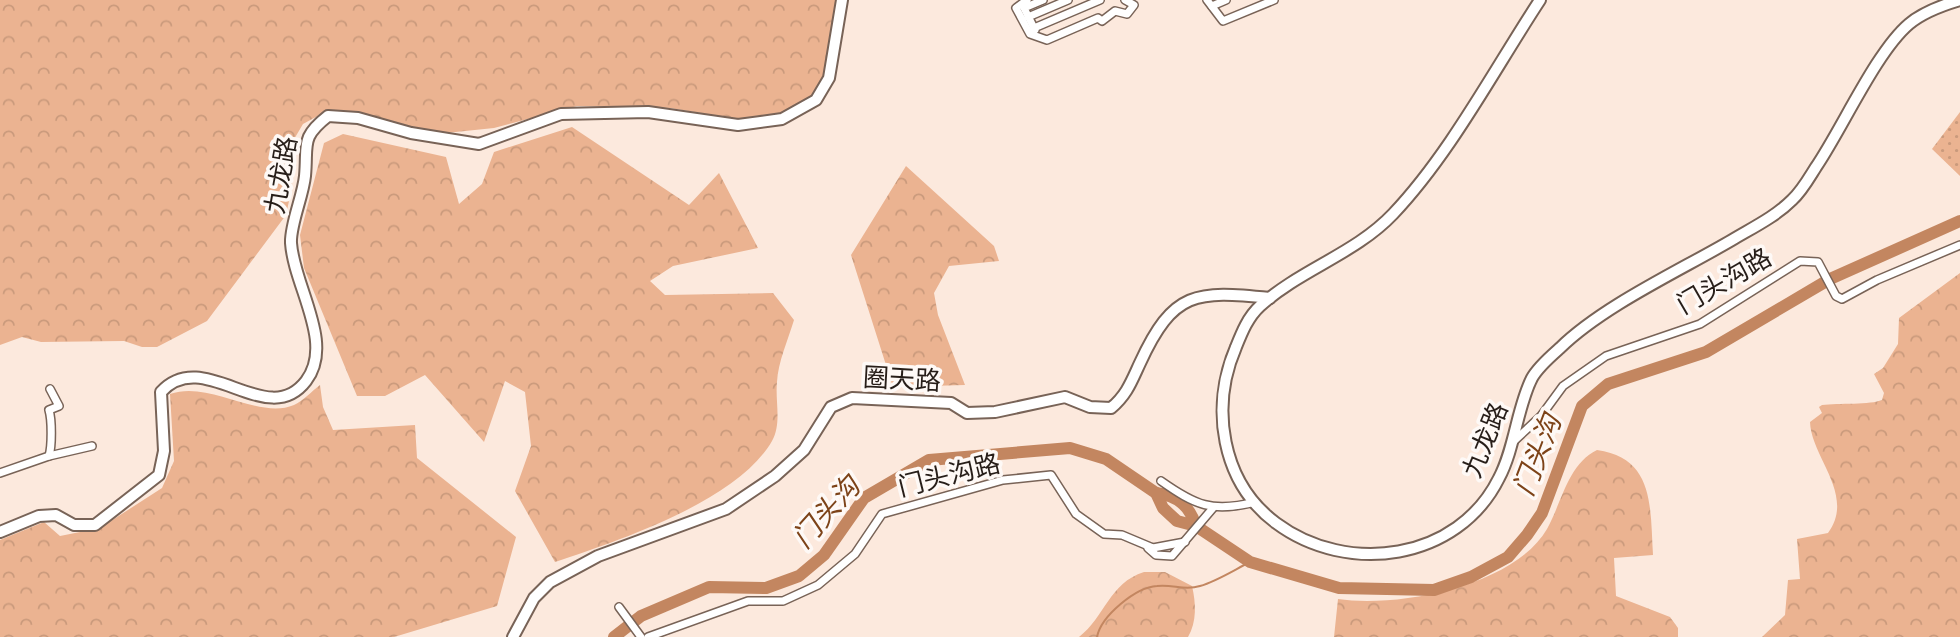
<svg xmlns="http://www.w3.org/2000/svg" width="1960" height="637" font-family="Signika,'Noto Sans SC',sans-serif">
<defs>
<pattern id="green-dots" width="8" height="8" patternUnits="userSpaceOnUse" patternTransform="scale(1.75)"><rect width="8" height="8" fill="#ebb391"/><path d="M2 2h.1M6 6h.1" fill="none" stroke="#ca9a7c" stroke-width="1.8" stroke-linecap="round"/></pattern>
<pattern id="forest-crowns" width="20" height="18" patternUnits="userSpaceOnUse" patternTransform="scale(1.75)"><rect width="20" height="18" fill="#ebb391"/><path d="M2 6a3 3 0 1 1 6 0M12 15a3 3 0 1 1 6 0" fill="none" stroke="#ca9a7c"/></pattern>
</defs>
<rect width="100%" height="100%" fill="#fce9dd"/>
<polygon fill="url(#green-dots)" points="1960,112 1960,176 1932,149"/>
<g fill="url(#forest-crowns)">
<polygon points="0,0 835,0 835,6 831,66 810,108 755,122 670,108 577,106 494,128 446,133 325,112 303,124 293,141 292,187 286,215 207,321 157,347 142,347 124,341 41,342 22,337 0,345"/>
<path d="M572,127L689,205L719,173L758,248L673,266L650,281L665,295L773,293L794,320C788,340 778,362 777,382C775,402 782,423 772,441C738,501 618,541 555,562L515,491L531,446L525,392L505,381L484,442L425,375L385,396H357L304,268L300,235L324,143L343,134L446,157L459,204L482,184L494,152Z"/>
<polygon points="906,166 994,246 999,261 949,266 934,293 938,315 965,385 893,387 851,255"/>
<path d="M1960,273V637H1762L1785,615L1788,580L1800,579L1797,539L1828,533C1856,495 1811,457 1810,422L1822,413L1819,407L1822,405C1838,403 1871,405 1882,400L1884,393L1874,374L1883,368L1898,344L1899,318Z"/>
<path d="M320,385L323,407L333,430L415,425L417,458L516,537L497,606L394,637H0V540L44,522L60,536L100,528L162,488L174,461L170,394C210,380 258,420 294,405C303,401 312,391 320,385Z"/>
<path d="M1597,450C1655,458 1650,508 1653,555L1614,558L1616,596L1670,617L1678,628V637H1334L1338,599C1398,608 1514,586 1547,529C1562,502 1568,464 1597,450Z"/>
<path d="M1144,572H1165L1192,586C1196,603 1197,622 1188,637H1079C1105,617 1109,583 1144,572Z"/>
</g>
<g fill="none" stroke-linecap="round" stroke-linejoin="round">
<path stroke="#c38660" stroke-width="2" d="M1097,637C1101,616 1136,587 1157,586C1173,584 1184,591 1200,586C1217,581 1234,570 1250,562"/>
<g stroke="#c38660" stroke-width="12">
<path d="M1156,493C1178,496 1189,505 1196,526"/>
<polyline points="614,637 641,616 709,587 766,588 799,576 824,555 864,498 929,460 1070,448 1106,459 1156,493 1163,508 1177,521 1196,526 1250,562 1339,588 1434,590 1471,577 1508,557 1527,535 1542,513 1582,406 1608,384 1706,352 1830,279 1960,221"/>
</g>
<defs>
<g id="street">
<polyline points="1027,0 1016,8 1030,34 1047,40 1098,18 1102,21 1115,11 1127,14 1134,5 1125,0"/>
<polyline points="1207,0 1223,21 1274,0"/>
<polyline points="1212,6 1226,0"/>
<polyline points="1028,17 1068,0"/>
<polyline points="1034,28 1100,0"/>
<polyline points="1035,30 1024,8 1043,0"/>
<polyline points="1513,442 1541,416 1563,386 1606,356 1700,324 1800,261 1818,262 1836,296 1842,299 1877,280 1960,245"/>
<polyline points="49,456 92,446"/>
<path d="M0,473L49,456C52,446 52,420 49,410L59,406L50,389"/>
<path d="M1161,481C1195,505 1212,513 1255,502"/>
<polyline points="1148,548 1156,555 1172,556 1213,508"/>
<polyline points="619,607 641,637"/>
<polyline points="648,637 748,601 783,601 818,585 855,554 882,514 1003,480 1051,475 1076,514 1104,534 1122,535 1153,548 1185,542"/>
</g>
<g id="secondary">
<path d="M1540,0C1494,70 1450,154 1393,214C1355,254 1301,269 1260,306C1248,317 1242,332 1236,347C1210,407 1221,482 1276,523C1347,576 1458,561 1499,478C1515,448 1517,407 1532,378C1538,367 1551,356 1560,348C1603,306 1679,271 1732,240C1752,228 1775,217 1792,200C1802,191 1809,178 1816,167C1842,129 1876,52 1909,24C1922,13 1943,5 1960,0"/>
<path d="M0,532L39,516L56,515L74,525H95L159,475L164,451L161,392C204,345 267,432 306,381C335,343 294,287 291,243C290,225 303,196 305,176C308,144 300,138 328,116L358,118L411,133L479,144L561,114L648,112L738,125L782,119L816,100L829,78L842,0"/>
<path d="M513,637L534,598L550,582L598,556L726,509L775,476L804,450L831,407L852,398L951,403L967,413L995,412L1065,397L1090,407L1111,408C1127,395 1132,380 1140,363C1173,291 1196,290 1270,298"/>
</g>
</defs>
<use href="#street" stroke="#786357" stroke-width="10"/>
<use href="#secondary" stroke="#786357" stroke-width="14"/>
<use href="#street" stroke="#fff" stroke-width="7"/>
<use href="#secondary" stroke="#fff" stroke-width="10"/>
</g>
<g text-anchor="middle" stroke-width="7" stroke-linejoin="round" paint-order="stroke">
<g font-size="26" fill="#271e19" stroke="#fef9f6">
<text transform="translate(281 175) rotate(-80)" y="9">九龙路</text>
<text transform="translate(1724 281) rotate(-30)" y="9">门头沟路</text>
<text transform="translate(902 379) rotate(3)" y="9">圈天路</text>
<text transform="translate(1485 440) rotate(-68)" y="9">九龙路</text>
<text transform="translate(949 475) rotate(-14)" y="9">门头沟路</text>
</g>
<g font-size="28" font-style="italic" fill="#7d4318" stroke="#fef9f6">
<text transform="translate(1537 455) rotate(-69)" y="10">门头沟</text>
<text transform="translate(826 512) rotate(-48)" y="10">门头沟</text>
</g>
</g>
</svg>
